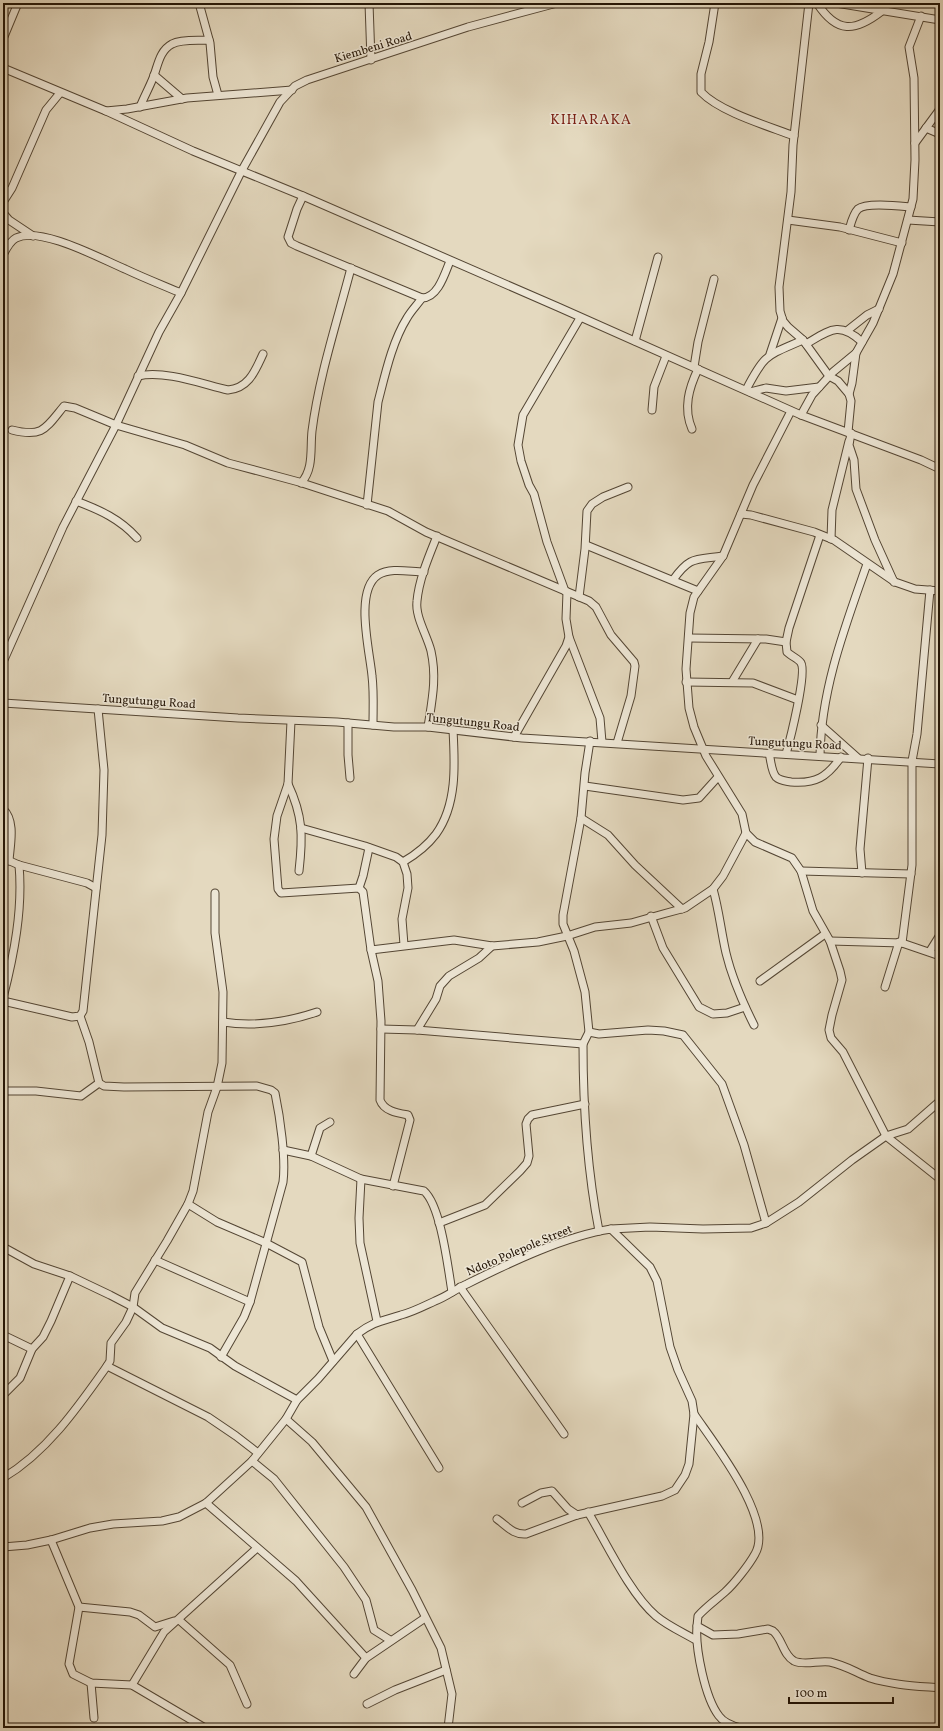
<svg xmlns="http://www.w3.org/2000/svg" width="943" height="1731" font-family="Vollkorn,serif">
<rect width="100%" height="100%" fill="#e4d9bf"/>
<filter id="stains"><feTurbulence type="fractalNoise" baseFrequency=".005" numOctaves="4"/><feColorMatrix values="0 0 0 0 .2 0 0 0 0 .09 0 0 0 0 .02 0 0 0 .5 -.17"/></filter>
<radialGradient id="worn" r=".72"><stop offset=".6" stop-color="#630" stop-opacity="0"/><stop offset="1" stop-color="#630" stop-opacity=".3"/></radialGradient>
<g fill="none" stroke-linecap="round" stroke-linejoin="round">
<defs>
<g id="street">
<polyline points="199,3 210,43 213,77 218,95"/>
<polyline points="369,3 371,60"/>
<path d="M715,3L709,42L701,74V92C720,112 768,126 794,136"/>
<polyline points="809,3 793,145 791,192 779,287 780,311 783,321 788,327 803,340 829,376 838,381 849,394 851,401 848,432"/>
<path d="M817,3C837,34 855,32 882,11"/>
<polyline points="836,3 940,20"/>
<polyline points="3,39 18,3"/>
<polyline points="3,68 106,111 193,151 303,196 558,307 801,415 921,460 940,469"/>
<polyline points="154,75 182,99"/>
<path d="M140,107C144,97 149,88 153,78C158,66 159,51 172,44C182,39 198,41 209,40"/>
<polyline points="106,111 127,109 187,98 292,90"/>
<polyline points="926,128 940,134"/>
<polyline points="915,143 940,109"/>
<path d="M303,196L297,209L288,237L291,243L297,246L422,298C438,298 445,273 450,261"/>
<polyline points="3,202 12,188 46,110 60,93"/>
<polyline points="3,213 9,220 33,236"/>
<polyline points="788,220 840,227 902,243"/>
<polyline points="908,220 940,222"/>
<path d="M849,230C851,223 853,214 858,209C866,202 900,206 911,207"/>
<path d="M3,255C6,249 10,241 16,238C41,226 101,259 125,269C144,278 162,285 181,293"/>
<polyline points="848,330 867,315 879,309"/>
<polyline points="635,341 658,257"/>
<path d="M806,344C830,330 839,321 862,342"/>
<polyline points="770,354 782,318"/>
<polyline points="694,367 698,342 714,279"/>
<path d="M138,376C165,370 202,384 228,390C249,388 255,371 263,354"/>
<path d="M746,390C765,353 767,356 803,340"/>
<polyline points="750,392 766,388 786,391 819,387"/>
<polyline points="849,394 852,383 856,353"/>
<polyline points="652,410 654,387 666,356"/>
<polyline points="791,411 753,485 723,556 694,597 690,613 686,669 689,708 694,727 706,756 742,814 746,833 755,842 792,858 801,871 813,911 830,941 840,971 842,980 832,1015 829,1030 831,1038 843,1052 886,1136 940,1179"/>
<polyline points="801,415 812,395 833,372 856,353 873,323 893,274 913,199 915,160 914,78 909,47 921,16"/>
<path d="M692,429C683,408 689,388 698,369"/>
<path d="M12,430C43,438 46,428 64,406L75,408L116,425L185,445L228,463L299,482L388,511L426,532L589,601L596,607L611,635L634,662L635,666L631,696L617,743"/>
<polyline points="851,433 849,445 854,460 856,489 875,540 894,582"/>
<path d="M301,483C314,469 310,449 312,431C319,376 337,322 351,268"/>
<path d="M76,501C100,510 120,519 137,538"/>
<path d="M367,505L378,402C385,375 392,342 407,318C411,311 417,305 422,298"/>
<polyline points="741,514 751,515 814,532 834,540 895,582 915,589 940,591"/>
<polyline points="831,539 832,510 849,441"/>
<polyline points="586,545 698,591"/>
<path d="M673,580C690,556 695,560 723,556"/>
<polyline points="565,591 547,542 534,494 529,485 521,461 518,445 523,415 580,318"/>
<polyline points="579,597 585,549 587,511 592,504 603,497 628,487"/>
<polyline points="569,637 600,718 602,742"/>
<polyline points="689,638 766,639 786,642"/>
<polyline points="3,662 63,527 116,425 159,332 181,293 241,172 280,102 295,86 307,80 468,27 557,3"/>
<polyline points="686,682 753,683 798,700"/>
<polyline points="732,682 758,639"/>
<polyline points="3,703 238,718 337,722 394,727 428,727 522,738 940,764"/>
<path d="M291,721L288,784L277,816L274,839L278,889L281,893L359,888L363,892L371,950L378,981L381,1021L380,1100C384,1111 397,1113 408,1115L410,1120L393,1186"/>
<polyline points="348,723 348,755 350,778"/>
<path d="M373,725C373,709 374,692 372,676C370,652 354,591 378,575C391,567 410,572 424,572"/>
<polyline points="821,725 858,758"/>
<path d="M428,727C432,700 437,678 431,651C427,635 415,617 417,601C419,579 429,556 437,536"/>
<polyline points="514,737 566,646 569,637 566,619 567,592"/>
<path d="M590,741L585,773L581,818L563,915V924L574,951L585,992L589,1032L583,1044C583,1107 587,1169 599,1231"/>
<path d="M769,753C771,760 771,771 776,777C780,781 786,781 791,782C816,784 827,777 841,757"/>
<path d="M786,754C790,740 807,673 801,663C799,659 791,656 787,652L786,642L789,628L820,535"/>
<path d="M820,756C821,689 845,627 867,564"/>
<path d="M288,784C303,816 303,836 299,871"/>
<polyline points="585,786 683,800 699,798 718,777"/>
<path d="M3,809C16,821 10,845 9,861"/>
<polyline points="581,818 608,835 635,865 682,909"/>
<polyline points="301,828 365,846 396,857 403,862 407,874 408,888 402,919 404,945"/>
<polyline points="3,858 19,865 87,883 96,888"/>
<path d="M403,862C415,855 427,846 436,834C457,805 455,765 453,730"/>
<polyline points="801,871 911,874"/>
<polyline points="862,873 860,849 868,758"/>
<polyline points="359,888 363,876 369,848"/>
<path d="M713,889C719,910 721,931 726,953C732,978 742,1001 754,1025"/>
<polyline points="651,916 663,948 699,1007 713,1014 727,1013 745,1007"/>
<polyline points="830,941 902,943 940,956"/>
<polyline points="902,943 912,865 912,761 917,734 930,590"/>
<polyline points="371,950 454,940 492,946 538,942 567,936 595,927 631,923 663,914 685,908 713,889 723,876 746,833"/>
<polyline points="930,951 940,935"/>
<polyline points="760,981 825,934"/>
<polyline points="885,987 899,942"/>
<path d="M3,998C14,955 23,909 19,865"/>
<polyline points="3,1001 72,1017 80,1016 83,1011 102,835 104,770 98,709"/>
<path d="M80,1016L89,1042L99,1083L104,1086L124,1087L257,1086L271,1090L275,1093C280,1117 286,1158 283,1182L250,1302L244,1317L221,1357"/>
<path d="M223,1022C254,1027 287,1022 317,1012"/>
<polyline points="381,1029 417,1030 583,1044"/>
<polyline points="417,1030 436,999 440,986 449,976 479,958 492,946"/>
<polyline points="589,1032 599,1034 648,1030 664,1031 683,1035 722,1084 744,1145 766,1223"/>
<polyline points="3,1091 36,1091 81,1096 99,1083"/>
<path d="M283,1150L311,1156L361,1179L424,1191C441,1206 448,1268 452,1292"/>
<polyline points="311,1156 320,1128 330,1122"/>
<polyline points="361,1179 359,1218 360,1243 377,1321"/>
<polyline points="188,1204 217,1222 266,1243 302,1262 319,1327 333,1361"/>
<polyline points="439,1223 485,1205 520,1171 527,1163 529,1156 526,1124 528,1119 532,1115 585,1104"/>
<polyline points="611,1229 650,1227 703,1229 751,1228 766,1223 799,1202 852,1160 886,1136 908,1129 940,1101"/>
<polyline points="3,1247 34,1264 70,1276 110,1295 133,1307 162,1328 210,1348 235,1366 297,1400"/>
<polyline points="155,1260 250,1302"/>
<polyline points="460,1287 564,1434"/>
<polyline points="357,1334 439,1468"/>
<polyline points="3,1335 32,1349"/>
<polyline points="107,1366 208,1417 236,1436 258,1453"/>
<polyline points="3,1395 20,1378 32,1349 43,1337 51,1321 70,1276"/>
<path d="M694,1414C713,1442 775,1520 755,1554C749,1565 734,1584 725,1592C716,1600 706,1607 698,1616L697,1626L713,1635L738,1634L768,1629L773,1631C782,1638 783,1655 794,1661C805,1666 819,1660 830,1662C847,1666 855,1672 870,1678C892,1685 917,1686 940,1688"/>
<polyline points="286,1419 312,1442 366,1507 412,1590 441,1648 452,1694 448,1728"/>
<polyline points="252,1461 274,1479 344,1567 366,1600 374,1630 390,1640"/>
<path d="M3,1478C47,1452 78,1407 107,1366L110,1361L111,1343L126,1322L133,1307L135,1293L167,1241L188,1204L193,1191L208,1112L217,1087L222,1063L223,992L215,933V893"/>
<polyline points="206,1503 296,1581 366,1658"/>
<polyline points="522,1503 541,1493 552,1491 568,1509 577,1515"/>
<path d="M588,1512C606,1542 630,1594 656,1616C668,1626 682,1632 696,1640"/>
<polyline points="51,1540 79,1607 69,1664 73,1674 91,1683 132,1685 205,1728"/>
<path d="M3,1547L27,1545L51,1540L90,1528L113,1524L162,1521L179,1517L206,1503L252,1461L286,1419L297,1400L318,1379L357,1334C374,1321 383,1321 401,1315C413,1312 424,1306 435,1301C446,1297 456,1289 467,1284C509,1263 565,1236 611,1229L650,1267L657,1281L670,1347L678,1370L692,1401L694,1414L689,1464L685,1475L675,1490L662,1496L577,1515L526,1534C513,1535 507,1526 497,1519"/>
<polyline points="79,1607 130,1612 139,1615 155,1627 174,1621"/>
<polyline points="179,1620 230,1665 247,1704"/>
<path d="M697,1626C695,1648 705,1698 719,1716C724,1723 733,1726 741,1728"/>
<polyline points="354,1674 366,1658 425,1618"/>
<polyline points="91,1683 94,1718"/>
<polyline points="132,1685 164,1632 257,1548"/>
<polyline points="367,1704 395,1690 446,1670"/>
</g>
</defs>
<use href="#street" stroke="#544634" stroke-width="9"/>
<use href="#street" stroke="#ede6d5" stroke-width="7"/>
</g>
<g text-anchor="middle" stroke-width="3" stroke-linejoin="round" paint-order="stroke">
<g font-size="12" fill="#241506" stroke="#ede6d5">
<text transform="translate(373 47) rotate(-17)" y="4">Kiembeni Road</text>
<text transform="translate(149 701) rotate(4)" y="4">Tungutungu Road</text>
<text transform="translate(473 722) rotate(6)" y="4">Tungutungu Road</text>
<text transform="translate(795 743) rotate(3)" y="4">Tungutungu Road</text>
<text transform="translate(519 1250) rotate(-23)" y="4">Ndoto Polepole Street</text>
</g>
<g font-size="14" letter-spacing="1" fill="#7a1f14" stroke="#ede6d5">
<text x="591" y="124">KIHARAKA</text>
</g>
</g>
<rect width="943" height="1731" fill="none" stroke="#e4d9bf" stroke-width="16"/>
<rect x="4" y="4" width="935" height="1723" fill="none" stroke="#241506" stroke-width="2"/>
<rect x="8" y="8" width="927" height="1715" fill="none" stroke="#241506"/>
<path d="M789 1697v6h104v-6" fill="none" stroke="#241506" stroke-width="2"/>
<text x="795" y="1697" font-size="12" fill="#241506" stroke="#ede6d5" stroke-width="3" paint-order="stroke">100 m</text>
<rect width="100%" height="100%" filter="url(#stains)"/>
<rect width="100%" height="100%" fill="url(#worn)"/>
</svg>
